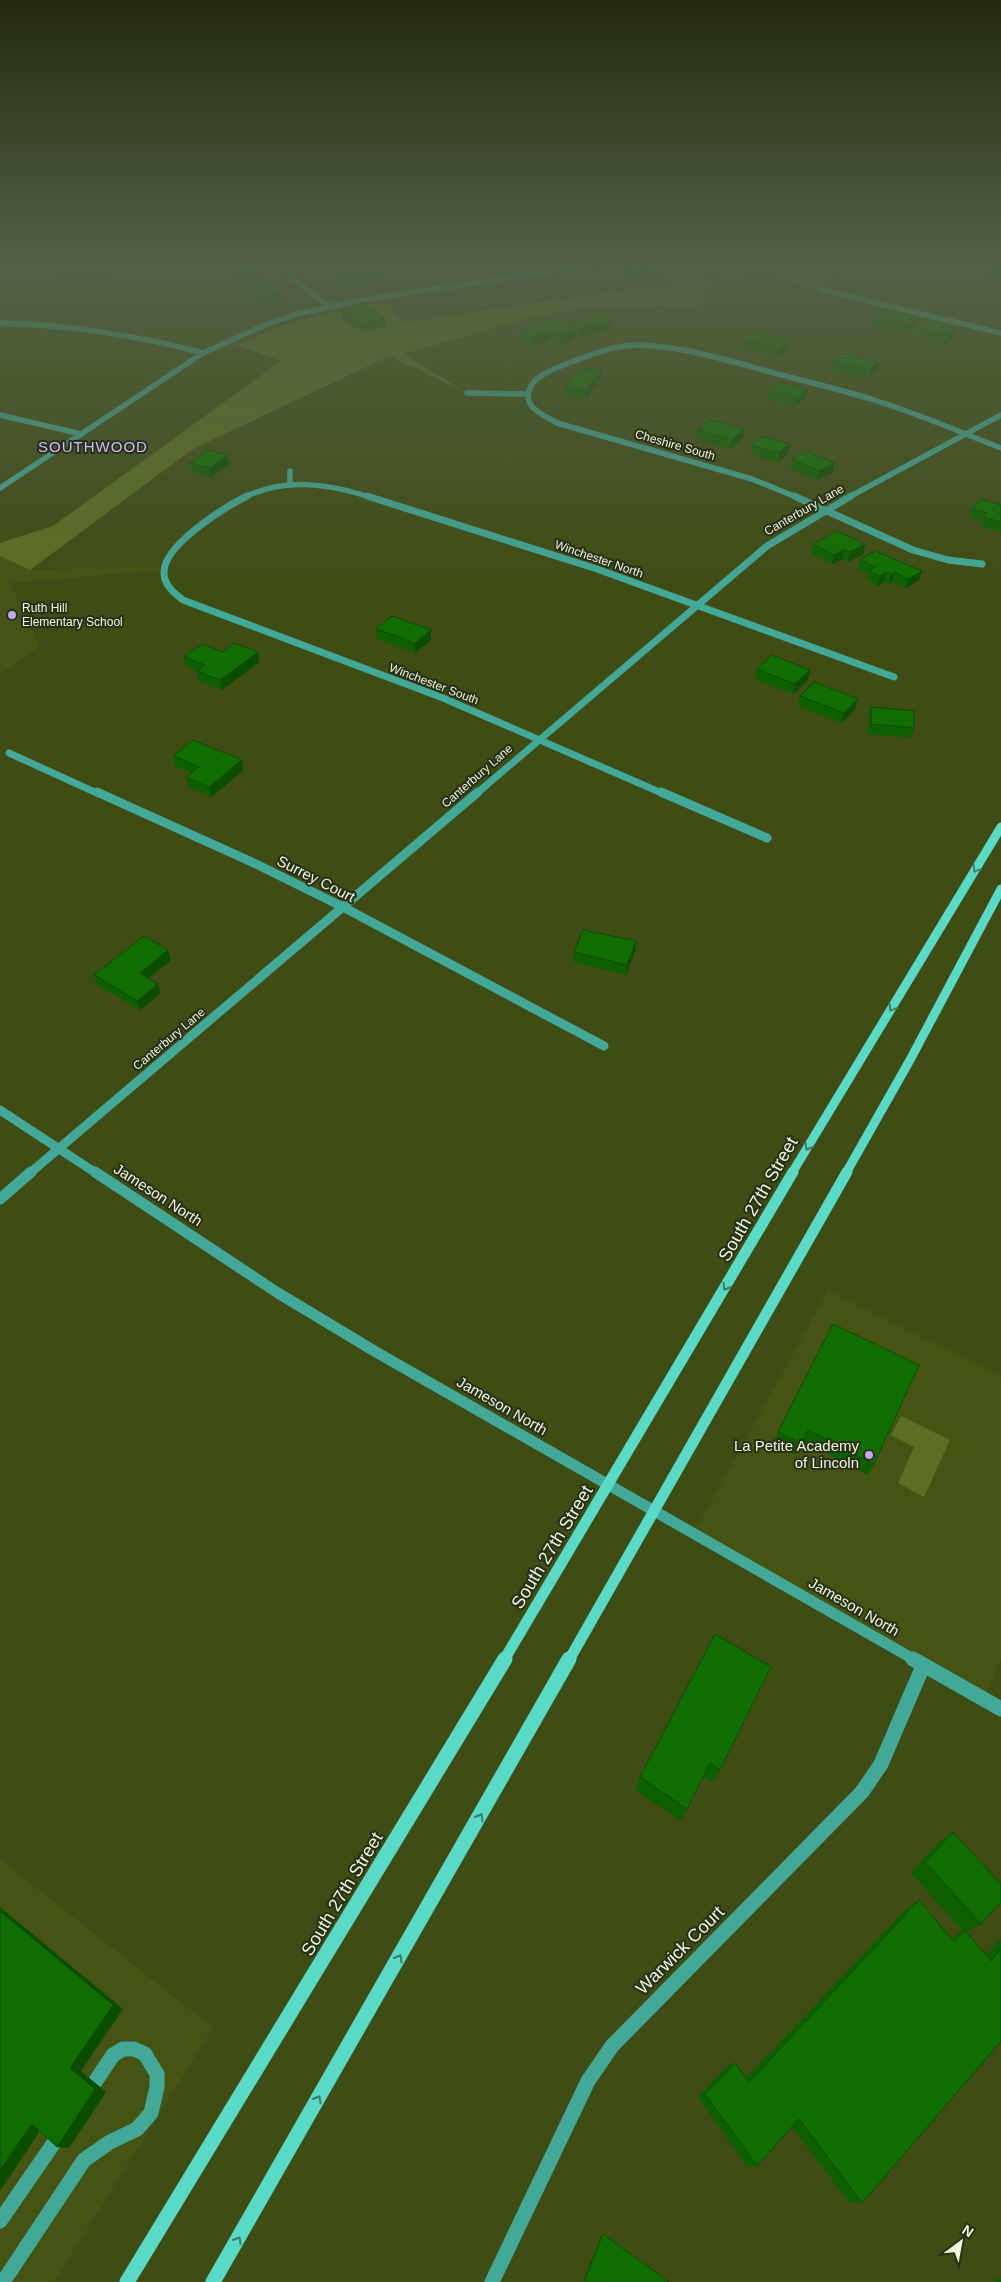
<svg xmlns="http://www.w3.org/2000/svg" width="1001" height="2282" font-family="Arial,sans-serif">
<rect width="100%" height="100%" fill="#3f4c14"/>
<g fill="#455412">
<polygon points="0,556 30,570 164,567 164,570 11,583 39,647 0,674"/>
<polygon points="828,1291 1001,1377 1001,1658 985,1700 693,1534"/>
<polygon points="0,1859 213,2028 54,2282 0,2282"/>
</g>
<g fill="#5c6e23">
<polygon points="0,265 211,265 0,282"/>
<polygon points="790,265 858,265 846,267 820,289 762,275 716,283 698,307 664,305 594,306 531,317 403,354 467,393 389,356 193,449 30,570 0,556 0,543 53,526 281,361 236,345 284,325 330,313 385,302 405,323"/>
<polygon points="901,1416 950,1440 924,1497 898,1483 914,1447 891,1435"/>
</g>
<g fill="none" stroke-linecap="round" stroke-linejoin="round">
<g stroke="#42a999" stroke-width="15">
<polyline points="0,2221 58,2137"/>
<polyline points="3,2282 84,2160 110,2142 137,2129 151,2113 157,2087 157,2074 145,2054 134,2049 123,2049 113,2055 95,2082"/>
</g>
<g stroke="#42a999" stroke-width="5.5">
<polyline points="820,289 1001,333"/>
<path d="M0,323C70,325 136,335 203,353"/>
<polyline points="467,393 527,394"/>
<polyline points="0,415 81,434"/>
<polyline points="290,471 290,485"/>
<path d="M245,497C286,477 329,484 370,497"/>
<path d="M796,497L752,479L557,423C542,414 520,406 531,386C538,374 556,368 569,363C587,356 604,349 623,346C671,340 745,366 793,378C821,385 849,392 877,401C919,414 960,432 1001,448"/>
<polyline points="849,497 1001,415"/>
</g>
<g stroke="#42a999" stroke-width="7">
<path d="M247,496C225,507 163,545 164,573C164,585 174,593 183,600L443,698L664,794"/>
<polyline points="367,496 597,569 894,677"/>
<polyline points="794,496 913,550 948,560 982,564"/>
<polyline points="9,753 99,794"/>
<polyline points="476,794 767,546 851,496"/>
</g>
<g stroke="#42a999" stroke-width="9">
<polyline points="97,792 256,864 343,907 604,1046"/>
<polyline points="661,792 767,838"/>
<polyline points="0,1110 96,1173"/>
<polyline points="30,1173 478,792"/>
</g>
<g stroke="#42a999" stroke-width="11">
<polyline points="95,1172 278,1293 376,1352 915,1660"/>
<polyline points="0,1199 31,1172"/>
</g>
<g stroke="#42a999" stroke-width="15">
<polyline points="913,1659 1001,1709"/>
<polyline points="492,2282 588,2081 612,2046 862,1792 881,1764 923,1666"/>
</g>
<g stroke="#42a999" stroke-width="5.5">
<polyline points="282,265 291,277 328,306"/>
<polyline points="0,488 203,353 267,324 297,314 361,300 594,265"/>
</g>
<g stroke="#59dac7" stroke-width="9">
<polyline points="792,1173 1001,827"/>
<polyline points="846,1173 910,1060 1001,889"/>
</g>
<g stroke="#59dac7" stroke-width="11">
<polyline points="504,1660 793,1172"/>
<polyline points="569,1660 847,1172"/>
</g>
<g stroke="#59dac7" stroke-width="15">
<polyline points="127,2282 505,1659"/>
<polyline points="213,2282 569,1659"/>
</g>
</g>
<g fill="#0e5f00">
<polygon points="230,265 251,265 255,271 256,279 239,282 230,268"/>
<polygon points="316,265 341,265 341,270 323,273"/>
<polygon points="623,265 661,265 662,275 630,279 623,272"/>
<polygon points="1001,265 1001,278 982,274 984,266"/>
<polygon points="337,271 380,282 343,287 338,280"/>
<polygon points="245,282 281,291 282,300 262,304 246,291"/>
<polygon points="341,310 386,326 363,332 342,319"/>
<polygon points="874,316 916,326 908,333 872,325"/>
<polygon points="568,322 611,330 579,338 574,335 574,339 560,345 550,341 533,347 519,341 519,332 568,327"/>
<polygon points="920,328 956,329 954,338 944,344 918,337"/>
<polygon points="741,338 789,340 788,349 778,357 740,347"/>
<polygon points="833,361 879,363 877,372 868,379 831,370"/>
<polygon points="602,371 601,380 598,385 595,385 586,399 564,396 565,387 576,376"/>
<polygon points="807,389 805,398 796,407 769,400 770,390"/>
<polygon points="744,429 743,438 731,449 697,439 698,430"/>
<polygon points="790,444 788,454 777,463 750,454 751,445"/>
<polygon points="792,459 834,463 832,473 817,480 790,468"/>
<polygon points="190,463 229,464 211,477 192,472"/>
<polygon points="1001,505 1001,532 981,527 982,522 970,518 972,509"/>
<polygon points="813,544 865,544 863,554 848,562 842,559 832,564 811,554"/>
<polygon points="860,560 919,580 906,588 892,582 889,584 884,582 878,586 867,580 868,574 857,569"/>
<polygon points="376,629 431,640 415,653 377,639"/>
<polygon points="223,652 258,652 259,662 222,690 199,681 197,671 186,667 184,657"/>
<polygon points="757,669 808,680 793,694 755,679"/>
<polygon points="800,696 855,709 842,723 798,706"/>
<polygon points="871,707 914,728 911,738 868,734 869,717"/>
<polygon points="173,756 243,771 211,797 188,787 186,777 192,773 175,766"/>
<polygon points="636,941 635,951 626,975 573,962 574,952"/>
<polygon points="171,960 149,978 161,993 140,1010 97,985 94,975"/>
<polygon points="833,1324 874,1464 868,1475 803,1441 796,1455 774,1443 778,1432"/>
<polygon points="771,1667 713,1783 703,1776 681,1821 635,1790 640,1777"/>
<polygon points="953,1832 981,1924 966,1932 986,1955 1001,1938 1001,2041 862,2203 849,2202 792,2127 757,2166 747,2167 698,2097 727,2067 735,2063 746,2078 905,1910 919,1900 951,1938 963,1931 911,1873 938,1843"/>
<polygon points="602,2234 669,2282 583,2282"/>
<polygon points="995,2278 1001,2279 1001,2282 995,2282"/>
</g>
<g fill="#0b4d00">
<polygon points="323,265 341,265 341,270 323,273"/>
<polygon points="957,265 975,265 956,266"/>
<polygon points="663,266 662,275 630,279 631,271"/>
<polygon points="255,271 256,279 239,282 238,273"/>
<polygon points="380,273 380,282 343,287 343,278"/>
<polygon points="281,291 282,300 262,304 261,296"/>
<polygon points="385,317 386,326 363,332 363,323"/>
<polygon points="918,317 916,326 908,333 910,324"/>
<polygon points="611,321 611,330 579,338 579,329"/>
<polygon points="956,329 954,338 944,344 947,336"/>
<polygon points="575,330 574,339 560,345 560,336"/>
<polygon points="550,332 550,341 533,347 533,338"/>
<polygon points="789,340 788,349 778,357 780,348"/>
<polygon points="879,363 877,372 868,379 870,370"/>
<polygon points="602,371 601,380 598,385 598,376"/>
<polygon points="596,376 595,385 586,399 586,390"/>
<polygon points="807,389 805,398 796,407 798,397"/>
<polygon points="744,429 743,438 731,449 732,440"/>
<polygon points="790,444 788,454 777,463 779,453"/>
<polygon points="227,455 229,464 211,477 210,468"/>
<polygon points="834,463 832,473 817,480 819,471"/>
<polygon points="865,544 863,554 848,562 850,552"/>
<polygon points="844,549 842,559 832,564 834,555"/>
<polygon points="922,571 919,580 906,588 908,579"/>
<polygon points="886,572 884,582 878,586 880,576"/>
<polygon points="895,572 892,582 889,584 891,574"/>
<polygon points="431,630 431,640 415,653 415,643"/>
<polygon points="258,652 259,662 222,690 220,680"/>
<polygon points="810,670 808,680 793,694 795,684"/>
<polygon points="858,699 855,709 842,723 844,713"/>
<polygon points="242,760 243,771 211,797 209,787"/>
<polygon points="636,941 635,951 626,975 627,965"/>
<polygon points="168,950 171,960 143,983 140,973"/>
<polygon points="158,984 161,993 140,1010 137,1001"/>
<polygon points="808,1430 803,1441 796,1455 801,1443"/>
<polygon points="0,1907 123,2009 81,2071 106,2092 69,2148 57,2147 0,1911"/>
<polygon points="32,2124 44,2125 0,2191 0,2170"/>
</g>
<g fill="#106e00" stroke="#0b4d00">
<polygon points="233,265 251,265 255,271 238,273"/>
<polygon points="624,265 661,265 663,266 631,271"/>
<polygon points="985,265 1001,265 1001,269 984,266"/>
<polygon points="374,266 380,273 343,278 337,271"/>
<polygon points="262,278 281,291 261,296 245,282"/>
<polygon points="363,304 385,317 363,323 341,310"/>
<polygon points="882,309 918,317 910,324 874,316"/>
<polygon points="600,314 611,321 579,329 568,322"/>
<polygon points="550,320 575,330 560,336 550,332 533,338 519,332"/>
<polygon points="929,321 956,329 947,336 920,328"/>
<polygon points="750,331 789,340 780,348 741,338"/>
<polygon points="842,353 879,363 870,370 833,361"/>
<polygon points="582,368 602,371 598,376 596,376 586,390 565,387 573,375 576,376"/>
<polygon points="780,382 807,389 798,397 770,390"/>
<polygon points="710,420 744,429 732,440 698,430"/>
<polygon points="762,436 790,444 779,453 751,445"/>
<polygon points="208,450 227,455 210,468 190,463"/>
<polygon points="807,451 834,463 819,471 792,459"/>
<polygon points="980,499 1001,505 1001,522 984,517 987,513 972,509"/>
<polygon points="837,531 865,544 850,552 844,549 834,555 813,544"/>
<polygon points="875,551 922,571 908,579 895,572 891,574 886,572 880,576 869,571 875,567 860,560"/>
<polygon points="392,616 431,630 415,643 376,629"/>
<polygon points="234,643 258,652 220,680 197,671 205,665 184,657 202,644 223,652"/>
<polygon points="772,655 810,670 795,684 757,669"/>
<polygon points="814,682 858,699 844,713 800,696"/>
<polygon points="871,707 914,711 914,728 871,724"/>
<polygon points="193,740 242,760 209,787 186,777 199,767 173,756"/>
<polygon points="583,930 636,941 627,965 574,952"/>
<polygon points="144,936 168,950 140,973 158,984 137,1001 94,975"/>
<polygon points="833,1324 919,1365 874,1464 808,1430 801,1443 778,1432"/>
<polygon points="715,1634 771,1667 720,1770 710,1763 687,1809 640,1777"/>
<polygon points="953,1832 1001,1884 1001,1902 981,1924 925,1862"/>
<polygon points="919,1900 954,1942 965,1930 991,1961 1001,1949 1001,2041 862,2203 799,2119 757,2166 705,2094 735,2063 749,2082"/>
<polygon points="0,1911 113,2005 70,2068 95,2089 57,2147 32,2124 0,2170"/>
<polygon points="603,2234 669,2282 584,2282"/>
</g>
<defs><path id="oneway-chevron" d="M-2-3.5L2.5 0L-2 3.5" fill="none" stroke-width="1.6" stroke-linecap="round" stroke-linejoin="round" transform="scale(1.25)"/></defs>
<g stroke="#3e7c66">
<use href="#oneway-chevron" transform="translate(976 869) rotate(121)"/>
<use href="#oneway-chevron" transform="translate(892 1008) rotate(121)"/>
<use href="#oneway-chevron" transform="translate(808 1147) rotate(120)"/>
<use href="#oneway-chevron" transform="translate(726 1287) rotate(120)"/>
<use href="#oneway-chevron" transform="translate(480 1817) rotate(-60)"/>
<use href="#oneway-chevron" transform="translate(399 1958) rotate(-60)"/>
<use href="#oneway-chevron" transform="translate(318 2099) rotate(-60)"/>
<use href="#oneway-chevron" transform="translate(238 2240) rotate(-60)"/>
</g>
<linearGradient id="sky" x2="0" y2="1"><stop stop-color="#232a0b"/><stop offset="0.45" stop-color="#526145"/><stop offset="1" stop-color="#526145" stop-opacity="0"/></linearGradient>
<rect width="1001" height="584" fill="url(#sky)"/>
<g fill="#c3a7f2" stroke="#282f17" stroke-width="2">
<circle cx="12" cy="615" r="5"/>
<circle cx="869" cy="1455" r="5"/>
</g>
<g text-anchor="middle" stroke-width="4" stroke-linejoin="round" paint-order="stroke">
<g font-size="12" fill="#eef8da" stroke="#282f17">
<text transform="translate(675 445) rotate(16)" y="4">Cheshire South</text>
<text transform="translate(804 510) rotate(-30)" y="4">Canterbury Lane</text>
<text transform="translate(599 559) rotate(19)" y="4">Winchester North</text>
<text transform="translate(434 684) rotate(21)" y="4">Winchester South</text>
<text transform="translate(477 776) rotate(-41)" y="4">Canterbury Lane</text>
<text transform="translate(169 1039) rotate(-40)" y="4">Canterbury Lane</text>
</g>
<g font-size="12" fill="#eef8da" stroke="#282f17" text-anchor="start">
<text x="22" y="612">Ruth Hill<tspan x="22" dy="14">Elementary School</tspan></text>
</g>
<g font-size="15" letter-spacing="1" fill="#d3b9ff" stroke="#282f17">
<text x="93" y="452">SOUTHWOOD</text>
</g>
<g font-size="15" fill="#eef8da" stroke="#282f17">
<text transform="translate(316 879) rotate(27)" y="5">Surrey Court</text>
<text transform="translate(158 1195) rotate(33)" y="5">Jameson North</text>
<text transform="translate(502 1406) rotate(30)" y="5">Jameson North</text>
<text transform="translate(854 1607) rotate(30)" y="5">Jameson North</text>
</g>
<g font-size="15" fill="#eef8da" stroke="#282f17" text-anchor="end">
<text x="859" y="1451">La Petite Academy<tspan x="859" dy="17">of Lincoln</tspan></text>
</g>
<g font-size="18" fill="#eef8da" stroke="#282f17">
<text transform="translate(758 1199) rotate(-60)" y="6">South 27th Street</text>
<text transform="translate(552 1547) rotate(-59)" y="6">South 27th Street</text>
<text transform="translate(342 1894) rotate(-59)" y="6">South 27th Street</text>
<text transform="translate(680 1950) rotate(-45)" y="6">Warwick Court</text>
</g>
</g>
<g transform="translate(961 2242) rotate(32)" stroke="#282f17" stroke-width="4" paint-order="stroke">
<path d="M0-4L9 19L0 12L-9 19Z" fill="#eef8da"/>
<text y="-8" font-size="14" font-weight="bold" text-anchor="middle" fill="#eef8da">N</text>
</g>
</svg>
